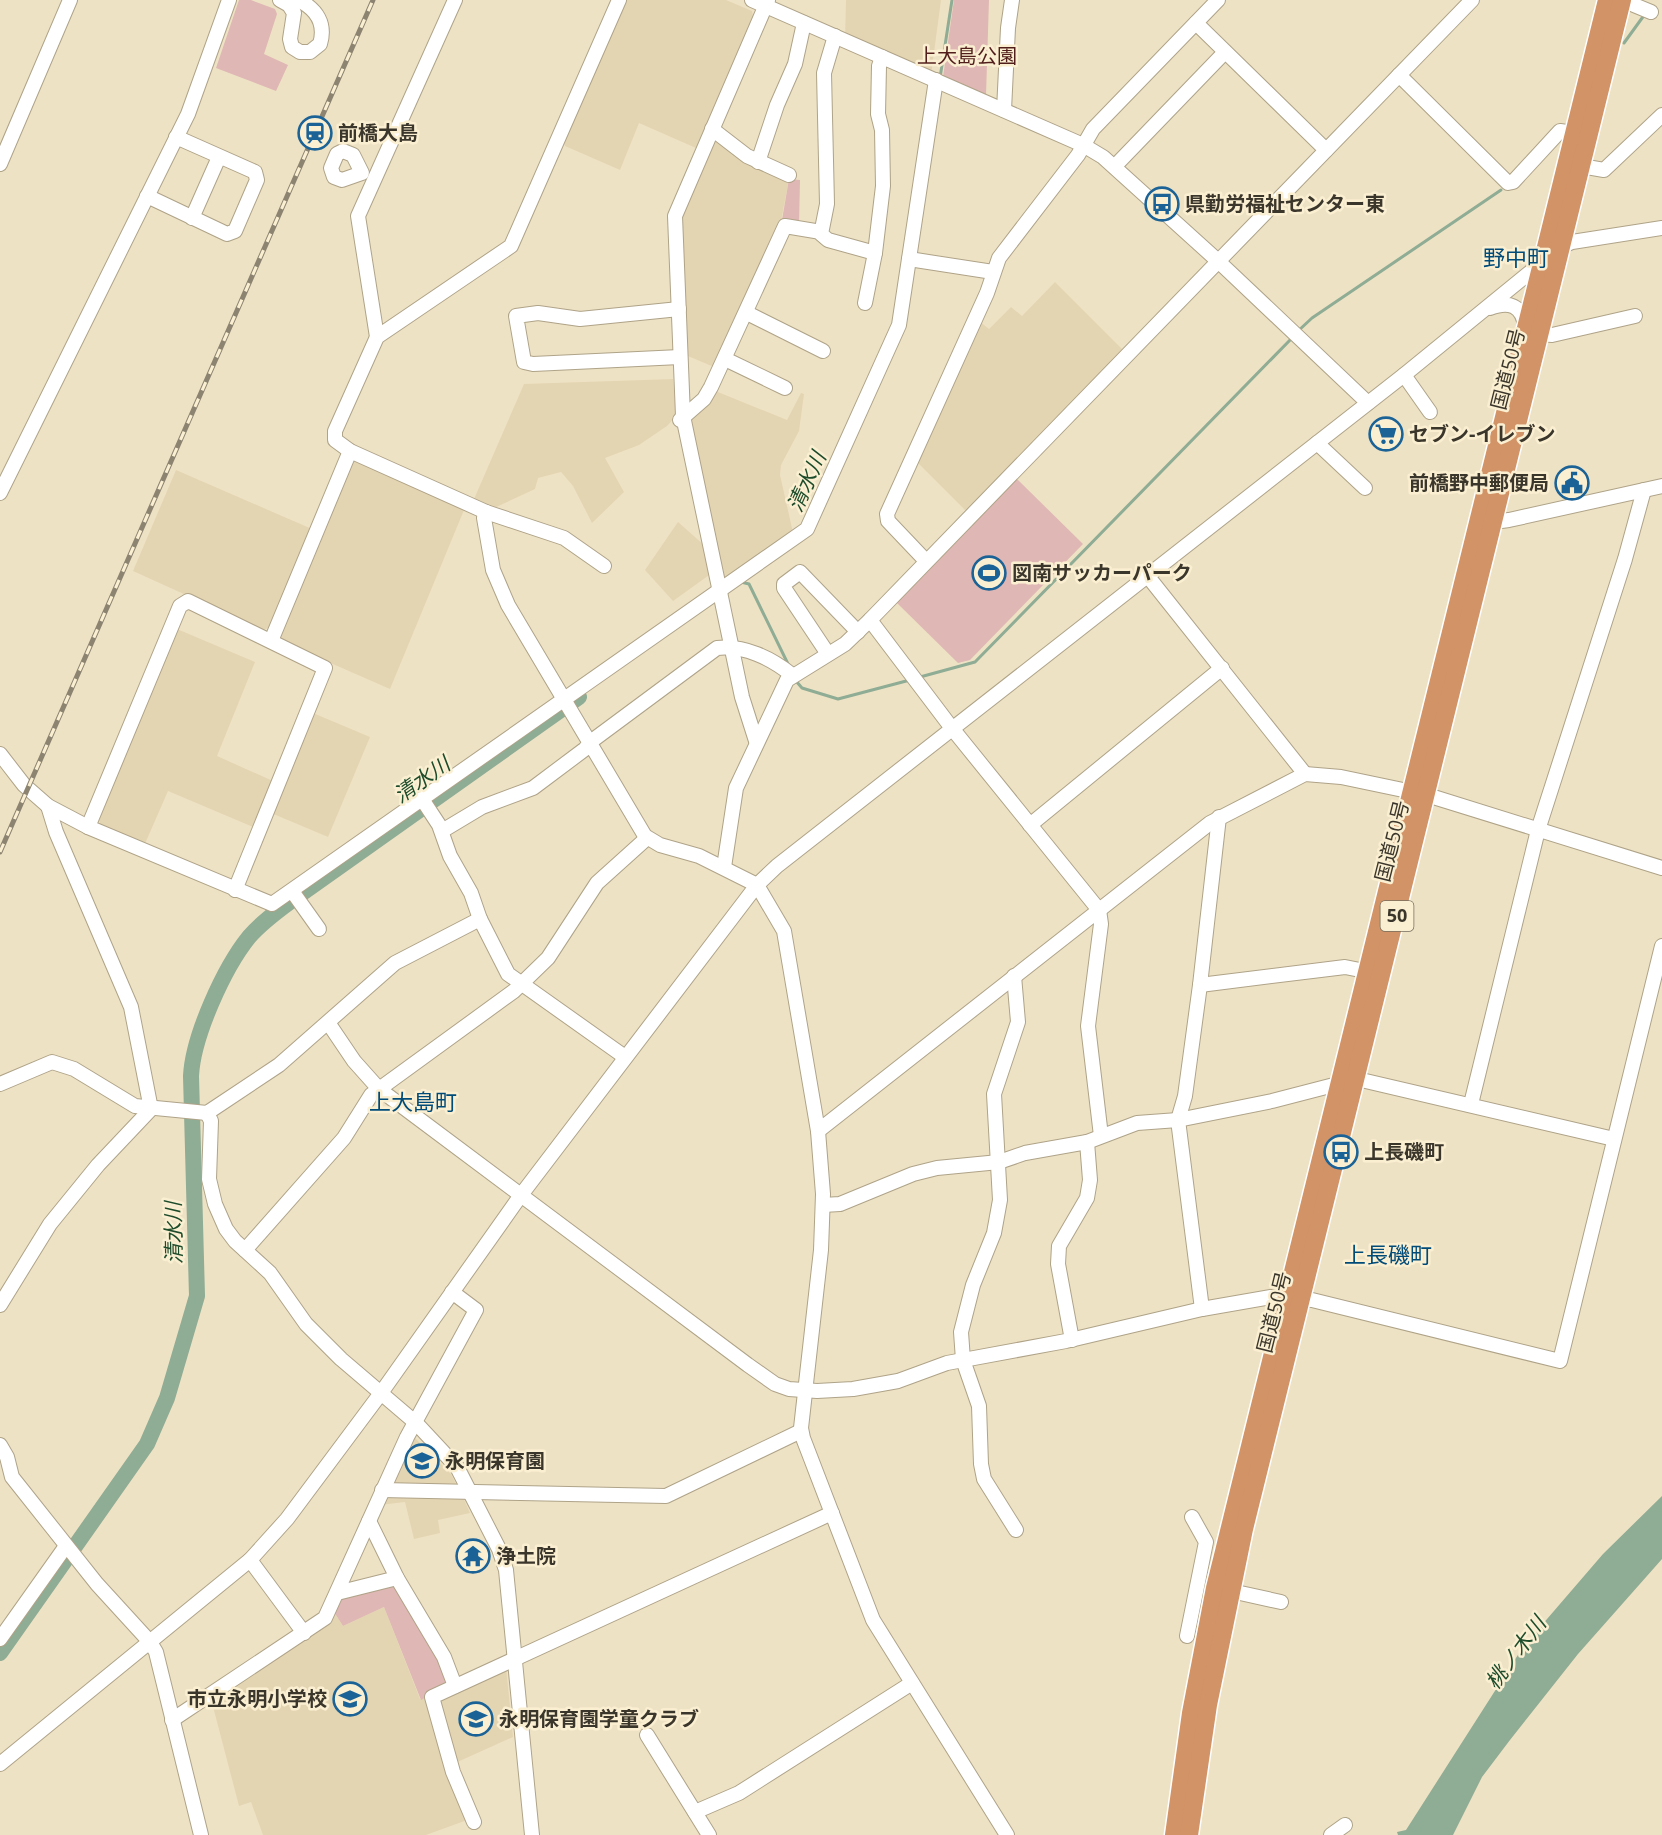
<svg xmlns="http://www.w3.org/2000/svg" width="1662" height="1835" font-family="'Open Sans','Noto Sans JP',sans-serif">
<rect width="100%" height="100%" fill="#eee2c5"/>
<g fill="#e4d5b2">
<polygon points="626,0 726,0 752,11 753,16 696,148 639,123 620,170 565,146 564,142"/>
<polygon points="846,0 941,0 931,75 845,38"/>
<polygon points="712,139 718,139 789,179 779,232 714,367 683,354 678,218"/>
<polygon points="1055,282 1123,350 966,511 916,461 979,321 989,329 1011,307 1022,316"/>
<polygon points="673,379 676,416 667,426 639,445 605,458 624,492 592,523 573,486 561,472 538,478 535,489 492,509 474,499 524,384"/>
<polygon points="713,390 787,420 801,393 804,394 799,431 781,465 780,475 794,537 723,585 689,421"/>
<polygon points="354,459 464,510 390,689 278,640 350,462"/>
<polygon points="176,470 312,529 271,627 263,630 133,571"/>
<polygon points="678,522 705,546 712,573 673,601 645,570"/>
<polygon points="177,629 255,662 217,756 273,781 253,827 168,791 144,846 101,827 98,817"/>
<polygon points="313,713 370,737 328,837 271,813"/>
<polygon points="414,1437 451,1474 456,1484 454,1487 392,1486"/>
<polygon points="384,1494 462,1495 470,1513 438,1520 440,1533 414,1539 405,1502 380,1505"/>
<polygon points="384,1607 420,1699 428,1696 470,1819 426,1835 263,1835 251,1802 239,1806 211,1699 334,1612 343,1626"/>
<polygon points="506,1667 513,1737 453,1764 436,1700"/>
</g>
<g fill="#dfb7b4">
<polygon points="239,0 251,0 275,9 277,14 264,54 288,65 276,91 216,68"/>
<polygon points="954,0 989,0 986,95 943,77"/>
<polygon points="789,179 800,180 799,224 782,220"/>
<polygon points="1016,478 1083,544 970,660 958,663 895,601"/>
<polygon points="396,1583 451,1684 421,1700 384,1607 343,1626 334,1612 340,1597"/>
</g>
<polygon fill="#8fac94" points="1662,1496 1662,1559 1578,1654 1510,1740 1482,1777 1453,1835 1398,1835 1397,1832 1406,1830 1523,1647 1603,1554"/>
<g fill="none" stroke-linecap="round" stroke-linejoin="round">
<g stroke="#8fac94" stroke-width="3">
<polyline points="1624,43 1645,14"/>
<polyline points="940,78 952,0"/>
<polyline points="1297,332 1312,318 1501,190"/>
<polyline points="741,582 749,584 789,666"/>
<polyline points="920,677 975,662 1293,337"/>
<polyline points="796,681 802,688 838,699 910,680"/>
</g>
<path stroke="#8fac94" stroke-width="16" d="M0,1653L147,1444L167,1398L197,1296L191,1076C193,1036 224,968 249,937C261,923 276,912 291,901L579,697"/>
<defs>
<g id="minor">
<path d="M280,0L289,5L294,13L290,39L292,47L300,52H310L320,44C326,24 317,9 298,0"/>
<polyline points="752,0 1083,145 1103,157 1218,261 1368,403"/>
<polyline points="1622,0 1651,12"/>
<polyline points="1196,23 1326,150"/>
<polyline points="835,36 824,73 827,204 821,234 828,240 875,253"/>
<polyline points="1399,75 1508,183 1513,182 1560,131 1574,133"/>
<polyline points="1004,110 1008,28 1012,0"/>
<polyline points="712,129 747,156 789,175"/>
<polygon points="343,151 353,155 362,173 342,180 334,177 331,168 337,154"/>
<polyline points="758,162 777,105 795,64 804,23"/>
<polyline points="0,164 70,0"/>
<polyline points="1115,166 1225,52"/>
<polyline points="1581,166 1604,170 1662,115"/>
<polyline points="147,196 227,234 235,231 257,180 255,172 176,137"/>
<polyline points="192,218 219,157"/>
<polyline points="909,259 993,272"/>
<polyline points="865,303 875,253 883,186 882,130 878,114 879,66 882,57"/>
<path d="M1490,308C1509,301 1522,305 1525,326"/>
<polyline points="679,309 580,319 538,313 516,316 524,362 533,364 680,357"/>
<polyline points="747,313 823,351"/>
<polyline points="1540,334 1552,335 1635,316"/>
<polyline points="377,337 358,216 455,0"/>
<polyline points="725,359 785,388"/>
<polyline points="1404,375 1430,412"/>
<polyline points="680,420 704,399 711,387 785,226 821,232"/>
<polyline points="1317,443 1365,488"/>
<polyline points="0,493 188,114 229,0"/>
<polyline points="486,512 484,518 493,570 508,605 645,836 660,845 699,856 757,885 784,931 818,1131 823,1194 821,1250 801,1428 803,1438 873,1620 1007,1835"/>
<polyline points="1486,523 1509,520 1662,486"/>
<polyline points="926,561 888,521 887,514 987,293 999,258 1078,155 1093,129 1218,0"/>
<polyline points="604,566 564,538 486,512 350,451 335,440 335,431 377,337 511,246 619,0"/>
<polyline points="1146,574 1305,774"/>
<polyline points="870,620 951,727 1099,910 1101,924 1088,1026 1101,1136"/>
<polyline points="271,641 350,451"/>
<polyline points="828,654 784,588 784,584 800,572 858,632"/>
<polyline points="756,741 742,697 683,416 675,216 768,0"/>
<polyline points="0,754 24,785 48,806 88,827 272,904 807,529 899,325 936,80"/>
<polyline points="422,799 439,825 450,856 471,893 480,919 508,974 625,1057"/>
<polyline points="48,806 56,832 131,1007 151,1109"/>
<polyline points="1030,825 1222,668"/>
<polyline points="88,827 180,606 188,601 325,668 235,890"/>
<path d="M442,831L482,807L533,788L585,749L593,740L717,648C744,645 771,658 792,675"/>
<polyline points="724,867 736,788 787,680 845,644 870,620 1472,0"/>
<polyline points="292,891 319,929"/>
<polyline points="1014,976 1018,1022 994,1094 1000,1200 994,1233 973,1285 961,1332 963,1360 979,1406 981,1464 984,1479 1016,1530"/>
<polyline points="1200,985 1345,967 1365,971"/>
<polyline points="329,1024 354,1061 379,1089 748,1365 775,1384 789,1389 817,1391 853,1389 898,1381 947,1363 1066,1341 1202,1309 1271,1297 1312,1300 1560,1361 1662,946"/>
<polyline points="0,1084 52,1062 74,1069 135,1106 207,1113 279,1065 395,963 480,919"/>
<polyline points="1471,1104 1538,830 1625,559 1644,490"/>
<polyline points="207,1113 211,1121 209,1179 215,1204 226,1229 235,1241 270,1273 306,1324 341,1359 416,1423 457,1467 499,1549 506,1570 532,1835"/>
<polyline points="818,1131 1210,823 1305,774 1341,777 1427,795 1662,868"/>
<polyline points="823,1205 840,1204 913,1174 937,1168 999,1162 1025,1153 1087,1142 1137,1123 1178,1120 1272,1101 1357,1079 1614,1139"/>
<polyline points="245,1250 344,1138 371,1095 514,991 548,958 597,883 647,838"/>
<polyline points="0,1305 50,1224 98,1165 151,1109"/>
<polyline points="1202,1309 1178,1120 1185,1096 1200,985 1219,817"/>
<polyline points="1072,1340 1058,1264 1059,1246 1087,1198 1090,1180 1087,1142"/>
<polyline points="0,1445 7,1457 12,1477 97,1584 150,1642 156,1652 201,1835"/>
<polyline points="382,1490 666,1496 801,1431"/>
<polyline points="369,1521 397,1578 444,1657 455,1686"/>
<polyline points="250,1560 304,1633"/>
<polyline points="1222,1589 1281,1602"/>
<polyline points="337,1593 397,1578"/>
<polyline points="1187,1636 1206,1542 1192,1517"/>
<polyline points="0,1639 66,1546"/>
<polyline points="172,1720 325,1618 407,1437 476,1310 452,1292"/>
<polyline points="647,1735 709,1835"/>
<polyline points="0,1764 250,1560 287,1519 381,1393 521,1195 757,885 777,866 1404,375 1561,247 1572,242 1662,228"/>
<polyline points="695,1812 739,1793 912,1683"/>
<polyline points="474,1822 453,1772 432,1697 832,1513"/>
<polyline points="1331,1835 1345,1825"/>
</g>
<g id="highway">
<polyline points="1174,1835 1191,1713 1215,1588 1607,0"/>
<polyline points="1189,1835 1208,1705 1244,1529 1622,0"/>
</g>
</defs>
<use href="#minor" stroke="#afa388" stroke-width="16"/>
<use href="#highway" stroke="#fff" stroke-width="21"/>
<use href="#minor" stroke="#fff" stroke-width="14"/>
<use href="#highway" stroke="#d29367" stroke-width="18"/>
<defs>
<polyline id="rail" points="0,852 373,0"/>
</defs>
<use href="#rail" stroke="#8c8471" stroke-width="5"/>
<use href="#rail" stroke="#fbefd2" stroke-width="3" stroke-dasharray="9" stroke-linecap="butt"/>
</g>
<defs>
<symbol id="station-ring" viewBox="-11 -11 22 22"><circle r="9.5" fill="#fbefd2" stroke="#1b6397" stroke-width="1.5"/><path d="M-3-6H3Q5-6 5-4V2Q5 4 3 4L4.5 6H3L1.5 4h-3L-3 6H-4.5L-3 4Q-5 4-5 2V-4Q-5-6-3-6ZM-3.5-4v3h7v-3ZM-3.5 1v1.5H-2V1ZM2 1v1.5H3.5V1Z" fill="#1b6397"/></symbol>
<symbol id="bus-ring" viewBox="-11 -11 22 22"><circle r="9.5" fill="#fbefd2" stroke="#1b6397" stroke-width="1.5"/><path d="M-5-6H5V4H4V6H2V4H-2V6H-4V4H-5ZM-3.5-4V0h7V-4ZM-3.5 1.2v1.5H-2V1.2ZM2 1.2v1.5H3.5V1.2Z" fill="#1b6397"/></symbol>
<symbol id="supermarket-ring" viewBox="-11 -11 22 22"><circle r="9.5" fill="#fbefd2" stroke="#1b6397" stroke-width="1.5"/><path d="M-6-5.5h2.5l.6 2H6L4.5 2H-2.5L-4.4-4H-6ZM-1.5 3.2a1.3 1.3 0 1 0 .1 0ZM3 3.2a1.3 1.3 0 1 0 .1 0Z" fill="#1b6397"/></symbol>
<symbol id="civic-ring" viewBox="-11 -11 22 22"><circle r="9.5" fill="#fbefd2" stroke="#1b6397" stroke-width="1.5"/><path d="M-.6-6.5H3V-4.5H.6V-3L4-1V1h2V6H-6V1h2V-1L-.6-3ZM-1.2 2.5V6h2.4V2.5Z" fill="#1b6397"/></symbol>
<symbol id="stadium-ring" viewBox="-11 -11 22 22"><circle r="9.5" fill="#fbefd2" stroke="#1b6397" stroke-width="1.5"/><path d="M0-5a6.5 5 0 1 0 0 10a6.5 5 0 1 0 0-10ZM-3.5-1.8h7v3.6h-7Z" fill="#1b6397"/></symbol>
<symbol id="school-ring" viewBox="-11 -11 22 22"><circle r="9.5" fill="#fbefd2" stroke="#1b6397" stroke-width="1.5"/><path d="M0-5L7-2L0 1L-7-2ZM-4 1L0 2.5L4 1V4Q0 6-4 4Z" fill="#1b6397"/></symbol>
<symbol id="temple-ring" viewBox="-11 -11 22 22"><circle r="9.5" fill="#fbefd2" stroke="#1b6397" stroke-width="1.5"/><path d="M0-6L5-2H3V0L6.5 2.5H4V6H1.5V3h-3V6H-4V2.5H-6.5L-3 0V-2H-5Z" fill="#1b6397"/></symbol>
</defs>
<g fill-rule="evenodd">
<use href="#station-ring" x="296" y="114" width="38" height="38"/>
<use href="#bus-ring" x="1143" y="185" width="38" height="38"/>
<use href="#supermarket-ring" x="1367" y="415" width="38" height="38"/>
<use href="#civic-ring" x="1553" y="464" width="38" height="38"/>
<use href="#stadium-ring" x="970" y="554" width="38" height="38"/>
<use href="#bus-ring" x="1322" y="1133" width="38" height="38"/>
<use href="#school-ring" x="403" y="1442" width="38" height="38"/>
<use href="#temple-ring" x="454" y="1537" width="38" height="38"/>
<use href="#school-ring" x="331" y="1680" width="38" height="38"/>
<use href="#school-ring" x="457" y="1700" width="38" height="38"/>
</g>
<g text-anchor="middle" stroke-width="5" stroke-linejoin="round" paint-order="stroke">
<rect fill="#fbefd2" stroke="#756e5d" stroke-width="1.5" x="1380.5" y="901" width="33" height="30" rx="4.5"/>
<g font-size="18" font-weight="bold" fill="#3b362b">
<text x="1397" y="922">50</text>
</g>
<g font-size="20" fill="#511e1c" stroke="#fbefd2">
<text x="967" y="63">上大島公園</text>
</g>
<g font-size="20" font-weight="bold" fill="#3b362b" stroke="#fbefd2" text-anchor="start">
<text x="338" y="140">前橋大島</text>
<text x="1185" y="211">県勤労福祉センター東</text>
<text x="1409" y="441">セブン-イレブン</text>
<text x="1549" y="490" text-anchor="end">前橋野中郵便局</text>
<text x="1012" y="580">図南サッカーパーク</text>
<text x="1364" y="1159">上長磯町</text>
<text x="445" y="1468">永明保育園</text>
<text x="496" y="1563">浄土院</text>
<text x="327" y="1706" text-anchor="end">市立永明小学校</text>
<text x="499" y="1726">永明保育園学童クラブ</text>
</g>
<g font-size="20" fill="#3b362b" stroke="#fbefd2">
<text transform="translate(1508 369) rotate(-76)" y="7">国道50号</text>
<text transform="translate(1392 841) rotate(-76)" y="7">国道50号</text>
<text transform="translate(1274 1312) rotate(-76)" y="7">国道50号</text>
</g>
<g font-size="21" font-style="italic" fill="#1d4c2b" stroke="#fbefd2">
<text transform="translate(807 482) rotate(-66)" y="7">清水川</text>
<text transform="translate(422 780) rotate(-35)" y="7">清水川</text>
<text transform="translate(174 1233) rotate(-91)" y="7">清水川</text>
<text transform="translate(1516 1653) rotate(-53)" y="7">桃ノ木川</text>
</g>
<g font-size="22" fill="#014b79" stroke="#fbefd2">
<text x="1516" y="266">野中町</text>
<text x="413" y="1110">上大島町</text>
<text x="1388" y="1263">上長磯町</text>
</g>
</g>
</svg>
